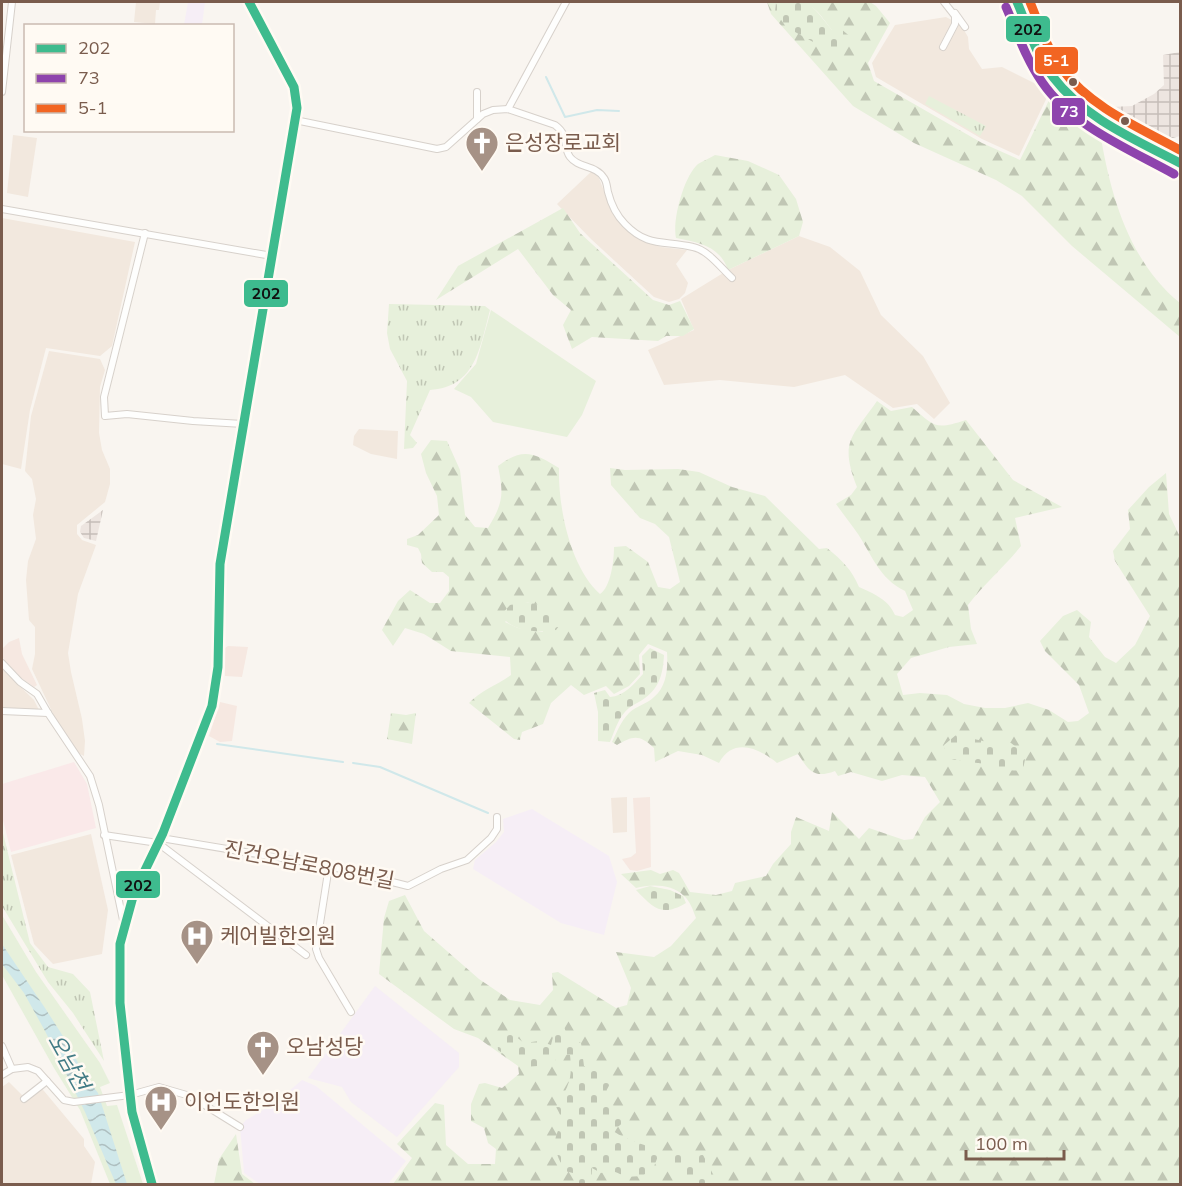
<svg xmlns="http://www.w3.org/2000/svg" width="1182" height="1186" font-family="Mulish,'Noto Sans KR',sans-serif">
<defs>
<pattern id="industrial-grid" width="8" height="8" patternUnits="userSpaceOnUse" patternTransform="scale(1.5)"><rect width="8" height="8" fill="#ede5e0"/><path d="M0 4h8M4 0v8" fill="none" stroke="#c5bdb8"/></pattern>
<pattern id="forest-firs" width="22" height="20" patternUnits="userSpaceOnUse" patternTransform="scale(1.5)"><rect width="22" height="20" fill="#e7f0db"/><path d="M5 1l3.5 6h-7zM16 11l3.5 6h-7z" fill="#c0c6b4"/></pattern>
<pattern id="cemetery-stones" width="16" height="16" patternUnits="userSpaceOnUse" patternTransform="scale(1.5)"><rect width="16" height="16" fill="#e7f0db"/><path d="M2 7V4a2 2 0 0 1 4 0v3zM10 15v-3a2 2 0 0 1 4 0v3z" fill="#c0c6b4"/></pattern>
<pattern id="park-tufts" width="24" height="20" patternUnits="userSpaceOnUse" patternTransform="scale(1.5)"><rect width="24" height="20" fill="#e7f0db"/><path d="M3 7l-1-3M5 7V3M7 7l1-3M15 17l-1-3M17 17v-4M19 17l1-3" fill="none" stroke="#c0c6b4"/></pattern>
<pattern id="water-waves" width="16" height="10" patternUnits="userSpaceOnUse" patternTransform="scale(1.5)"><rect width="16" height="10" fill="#d0e8ea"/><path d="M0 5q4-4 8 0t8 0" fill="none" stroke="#aebfc0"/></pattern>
</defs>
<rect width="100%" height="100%" fill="#f9f5f0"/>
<g fill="#f2e8de">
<polygon points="136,2 160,2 159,10 156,10 155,24 134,22"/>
<polygon points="946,17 961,25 968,37 969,49 982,69 1002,67 1050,91 1019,156 982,139 876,77 872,63 895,25"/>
<polygon points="13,135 37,138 28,197 7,193"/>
<polygon points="592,171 599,178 612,212 623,226 639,239 661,247 687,250 676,264 688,283 685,293 679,299 669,302 654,297 591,239 557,204"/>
<polygon points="2,218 135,242 112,346 100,356 46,348 30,410 21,469 2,464"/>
<polygon points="799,236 830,247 860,271 881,315 923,356 950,403 934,419 917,404 893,408 845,375 794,387 720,380 664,385 648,350 694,330 681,299 728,270"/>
<polygon points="49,351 100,359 105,370 100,387 99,433 102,450 110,469 110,484 105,502 77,525 77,534 82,540 96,545 78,594 68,653 71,672 82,719 85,741 84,756 78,753 57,722 32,669 35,654 35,627 29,620 26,580 28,561 36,539 33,515 36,499 32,479 25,471 31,416"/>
<polygon points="359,429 398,431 397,459 371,454 353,445 354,436"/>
<polygon points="2,669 34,700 39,710 2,707"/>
<polygon points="627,797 627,832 613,833 611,798"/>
<polygon points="91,834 108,910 102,954 53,964 34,944 11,855"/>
<polygon points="9,1082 24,1097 39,1085 84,1139 84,1146 95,1162 91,1184 2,1184 2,1087"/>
</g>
<g fill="#f6e8e1">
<polygon points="19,638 22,654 37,685 34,687 20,677 2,657 2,649 9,642"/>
<polygon points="228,646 248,647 242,677 225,676 225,648"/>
<polygon points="220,702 237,706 232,741 220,742 209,736"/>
<polygon points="650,797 651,867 637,871 630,870 622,859 631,857 636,853 633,798"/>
</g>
<g fill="url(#industrial-grid)">
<polygon points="1180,52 1180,136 1166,140 1119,118 1111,107 1132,106 1154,94 1164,85 1163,55"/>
<polygon points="103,510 96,541 84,538 80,532 81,526"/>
</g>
<g fill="#f6eef6">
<polygon points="188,2 205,2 202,25 184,25"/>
<polygon points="532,809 609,856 617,882 604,935 561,923 473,869 475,860 496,842 504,832 503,819"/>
<polygon points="375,986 459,1053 459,1067 397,1137 351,1102 342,1087 308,1078"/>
<polygon points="302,1080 316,1086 406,1161 388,1184 260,1184 244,1173 240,1127 246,1120 275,1103"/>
</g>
<polygon fill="#fae9e9" points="74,762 87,784 96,828 11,852 2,816 2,784"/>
<g fill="#e7f0db">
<polygon points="491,310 596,381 582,415 567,437 493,422 471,397 454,389 476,364"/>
<polygon points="2,915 36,972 100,1063 110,1083 100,1087 107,1106 117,1105 143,1184 110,1184 80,1110 54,1068 2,975"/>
</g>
<g fill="url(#forest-firs)" fill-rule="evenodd">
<path d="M767,2H776L775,11L832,30C818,13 817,5 795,2H870L876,6L890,23L868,63L874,81L982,143L1020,160L1052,94L1057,97L1100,132C1110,194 1129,262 1180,303V337L1072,246L1022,196L996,180L914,143L853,106L771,14Z"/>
<path d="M715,155L748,161L779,175L796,199L803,222L799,236L728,270C720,246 698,242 676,238C672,220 684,176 698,164C703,161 710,158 715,155Z"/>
<polygon points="563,208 580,233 653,300 669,305 680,301 694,329 683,336 666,336 658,341 592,337 572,349 563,325 571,310 553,295 518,249 436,300 458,266"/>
<path d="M877,401L891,411L912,407C935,427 935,430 966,420L1013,480L1062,507L1015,518L1021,546C1004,567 984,584 968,605L971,629L977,644L949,647L911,658L897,674L903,695L920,693L947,695L964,704L985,708H1005L1028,703L1049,710L1068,722L1078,721L1089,713L1079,685L1045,651L1040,641L1063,616L1077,610L1091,622L1089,637L1105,657L1116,663L1135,645L1150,616L1115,561L1113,551L1130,529L1128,510L1149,487L1166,473L1169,514L1180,537V1184H393L412,1158L397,1144L435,1103L444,1105L446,1145L468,1164H495L496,1149L488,1143L484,1128L471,1121V1104L479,1084L485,1083L502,1088L519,1074L518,1066L478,1038L454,1029L379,974L384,918L389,901L405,895L424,931L479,979L510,1000L540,1005L553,990L552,973L558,972L616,1008L627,1005L631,988L616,952L654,957L671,946L696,918C693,910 690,901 684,896C672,884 651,884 636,888L621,874L651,870L660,874L673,870L679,873L690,892L716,895L732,891L735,883L766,876L773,864L791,844V832L796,817L829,831L832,812L859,839L869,828L904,840L913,839L925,817L940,802L925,777L902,775L882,781L851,772L838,776L835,771C814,779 809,771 798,754L777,763C759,748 733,737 719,763L702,755L678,751L655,762L654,748C639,734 633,736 617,745L612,742C617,732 621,721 629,713C636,706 647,704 654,697C667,686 668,668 667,652L648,644L639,655L640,674L629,686L614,694L606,686L584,695L571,685L551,703L543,724L522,732L520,740L514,739L469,703C480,691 497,685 511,675L510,657L451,651L424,634L405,628L393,646L382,630L398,601L410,590L430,603H440L449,591V577L443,572H432L422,563L421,554L418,548L407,545V539L418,535L439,515L437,496L426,473L421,454L431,440L447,441L460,470L465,515L475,527L488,528C503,503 504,495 498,466C523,447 534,453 559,468C558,507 570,567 600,594C611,587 614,560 614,547L626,546L648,562L658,587L670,589L680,582L669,537L655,524L640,518L611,485L610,468L625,470L678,469L699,472L732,487L765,496L819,549L827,548C842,560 852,570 859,587C874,594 888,599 895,615L903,617L913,610L905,591C879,578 873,557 858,534C851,524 843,514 836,504L851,495L857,487C839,441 852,437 877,401ZM526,602L533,604L543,632L518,628L505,622Z"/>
<polygon points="391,713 406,715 416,713 412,744 387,739"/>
<polygon points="236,1134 242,1174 255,1184 214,1184 219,1159"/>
</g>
<g fill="url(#cemetery-stones)">
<path d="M776,2C813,1 809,2 832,30L841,29L852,38L845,45L835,48L815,43L786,27L775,11Z"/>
<path d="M526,602C542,606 555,605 562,622L556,630C538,633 511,632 501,615L510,605Z"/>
<path d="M650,648L664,655C663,673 660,687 645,698C640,702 634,704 629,708C619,716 615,730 610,742L598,741V712L594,693L605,690L610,697C624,696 634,684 643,674L642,656Z"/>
<path d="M956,735L992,743H1011L1026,755L1023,769C1010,773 1003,768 990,765C976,762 962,762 947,758L944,745Z"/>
<path d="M650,886L670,890L683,896L686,903C662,917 654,909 636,890Z"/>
<path d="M553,1022L563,1024L567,1035L581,1043L584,1066L607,1068L611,1082L605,1093L611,1105L621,1108L626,1120L613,1131C628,1141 644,1144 660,1151L653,1169L642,1176L625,1177C616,1171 611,1170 601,1173L592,1168L591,1184H578L577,1174L565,1171C561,1164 555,1152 555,1144C555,1127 568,1126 556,1107C568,1087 573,1080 570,1055L559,1054L553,1064L530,1067L516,1060L514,1052L506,1056L498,1050L497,1036L510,1032L524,1043L539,1041L551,1045L554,1033Z"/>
<polygon points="673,1151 702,1153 716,1180 715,1184 695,1184 681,1179 671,1161"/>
</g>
<g fill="url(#park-tufts)">
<polygon points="929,96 986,126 980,136 925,104"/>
<path d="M389,304L485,306L490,310C480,347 476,387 430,390L410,435L417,443L413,448L404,449L407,381L390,349L387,333Z"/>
<polygon points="2,829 30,943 48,967 73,974 90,992 104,1061 73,1013 48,982 2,906"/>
</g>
<polygon fill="url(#water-waves)" points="2,944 45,1008 68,1044 85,1076 98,1093 127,1184 116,1184 85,1112 45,1031 24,993 2,964"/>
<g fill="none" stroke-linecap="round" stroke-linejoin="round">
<g stroke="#d0e8ea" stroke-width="2">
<polyline points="546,77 565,117 597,110 619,111"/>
<polyline points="1079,88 1108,107"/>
<polyline points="217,744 343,762"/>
<polyline points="353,763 380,767 488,813"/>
</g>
<defs>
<g id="street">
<polyline points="955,13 965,27"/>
<polyline points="943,47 955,24 955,16 944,2"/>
<polyline points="2,92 12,2"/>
<polyline points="477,92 477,119"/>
<polyline points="508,109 566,2"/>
<path d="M295,120L437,149L446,147L483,114L493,110L508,109L555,125C570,136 562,146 570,157C578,168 596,165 604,178C607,182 607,188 608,192C611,204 616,215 625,224C648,248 665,240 693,247C708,250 721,268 732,278"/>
<polyline points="2,209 272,256"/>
<polyline points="145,233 104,397 105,416 127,414 193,421 243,424"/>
<polyline points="2,663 20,682 37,694 48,713 90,776 99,805 124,925"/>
<polyline points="2,711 48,713"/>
<polyline points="104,835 158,843 306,955"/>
<polyline points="161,838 329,866 408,886 441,869 467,860 491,838 497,829 497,817"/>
<polyline points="329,866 316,949 319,958 351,1012"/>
<polyline points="2,1046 12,1069"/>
<polyline points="2,1075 12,1069 28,1067 38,1071 64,1100 74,1102 130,1095 159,1087 190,1096 240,1127"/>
<polyline points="24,1099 47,1081"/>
</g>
<g id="secondary">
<path d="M1017,2C1028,27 1037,54 1053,77C1081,114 1140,141 1180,163"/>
<polyline points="152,1184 132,1112 127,1073 120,1003 120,944 134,893 163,833 212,706 218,667 218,599 220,564 297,108 294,87 288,75 249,2"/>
</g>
</defs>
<use href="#street" stroke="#d7d1cb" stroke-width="8"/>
<use href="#secondary" stroke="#d9d2cb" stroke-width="10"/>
<use href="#street" stroke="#fefefd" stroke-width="6"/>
<use href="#secondary" stroke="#fefefd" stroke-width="8"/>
<defs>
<g id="bus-1">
<path d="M1017,2C1028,27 1036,56 1053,77C1084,118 1136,140 1180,163"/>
<polyline points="152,1184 132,1112 120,1003 120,944 134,893 163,833 212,706 218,667 220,564 297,108 294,87 249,2"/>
</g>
<path id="bus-2" d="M1006,7C1017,32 1026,59 1042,82C1072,126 1129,149 1174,174"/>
<path id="bus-3" d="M1030,2C1039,24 1047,49 1062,69C1090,107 1140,128 1180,150"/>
</defs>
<use href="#bus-1" stroke="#fffaf3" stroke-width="14"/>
<use href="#bus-2" stroke="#fffaf3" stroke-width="14"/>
<use href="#bus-3" stroke="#fffaf3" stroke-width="14"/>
<use href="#bus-1" stroke="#3ebb8e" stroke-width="9"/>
<use href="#bus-2" stroke="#8e44ad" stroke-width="9"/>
<use href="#bus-3" stroke="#f26522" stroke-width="9"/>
</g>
<defs>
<symbol id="church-pin" viewBox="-11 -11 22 30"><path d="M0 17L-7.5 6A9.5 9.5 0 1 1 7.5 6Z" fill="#a69286" stroke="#fffaf3"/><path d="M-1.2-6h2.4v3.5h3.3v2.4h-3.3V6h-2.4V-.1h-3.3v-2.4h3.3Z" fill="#fff"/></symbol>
<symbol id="hospital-pin" viewBox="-11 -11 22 30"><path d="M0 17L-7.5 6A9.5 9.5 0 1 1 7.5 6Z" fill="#a69286" stroke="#fffaf3"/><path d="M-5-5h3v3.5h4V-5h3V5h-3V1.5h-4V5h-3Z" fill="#fff"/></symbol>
</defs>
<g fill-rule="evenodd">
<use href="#church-pin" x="463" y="124" width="38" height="52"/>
<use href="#hospital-pin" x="178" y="917" width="38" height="52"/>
<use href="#church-pin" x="244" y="1028" width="38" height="52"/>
<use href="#hospital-pin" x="142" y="1083" width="38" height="52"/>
</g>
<g fill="#7a5c4d" stroke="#fffaf3" stroke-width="2">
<circle cx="1073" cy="82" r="5"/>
<circle cx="1125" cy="121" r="5"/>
</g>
<g text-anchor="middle" stroke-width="5" stroke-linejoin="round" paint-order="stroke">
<g font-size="21" fill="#7a5c4d" stroke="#fffaf3" text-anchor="start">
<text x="505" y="150">은성장로교회</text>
<text x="220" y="943">케어빌한의원</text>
<text x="286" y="1054">오남성당</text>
<text x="184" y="1109">이언도한의원</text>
</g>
<g font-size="21" fill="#7a5c4d" stroke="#fffaf3">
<text transform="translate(309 865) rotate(11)" y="7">진건오남로808번길</text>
</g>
<g font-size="22" font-style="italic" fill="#437c86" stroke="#fffaf3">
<text transform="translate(69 1062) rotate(61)" y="8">오남천</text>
</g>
</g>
<g stroke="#fffaf3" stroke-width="2">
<rect x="1005" y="15" width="46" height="28" rx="6" fill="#3ebb8e"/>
<rect x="1034" y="46" width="45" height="29" rx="6" fill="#f26522"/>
<rect x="1051" y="97" width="35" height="29" rx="6" fill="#8e44ad"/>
<rect x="243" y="279" width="46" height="29" rx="6" fill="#3ebb8e"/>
<rect x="115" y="870" width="46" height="29" rx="6" fill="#3ebb8e"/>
</g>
<g font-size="16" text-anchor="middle" font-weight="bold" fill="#fff">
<text x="1056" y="66">5-1</text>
<text x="1069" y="117">73</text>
</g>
<g font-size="16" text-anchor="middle" font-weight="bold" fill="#111">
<text x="1028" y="35">202</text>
<text x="266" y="299">202</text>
<text x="138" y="891">202</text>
</g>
<rect width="1182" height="1186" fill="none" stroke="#7a5c4d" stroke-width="6"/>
<rect x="24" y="24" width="210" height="108" fill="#fffaf3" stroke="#cabbb1" stroke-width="1.5"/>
<rect x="36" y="44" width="30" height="9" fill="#3ebb8e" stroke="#cabbb1" stroke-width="1.5"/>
<text x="78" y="54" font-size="18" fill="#7a5c4d">202</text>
<rect x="36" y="74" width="30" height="9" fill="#8e44ad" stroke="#cabbb1" stroke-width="1.5"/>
<text x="78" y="84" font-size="18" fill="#7a5c4d">73</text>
<rect x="36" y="104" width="30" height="9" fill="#f26522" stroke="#cabbb1" stroke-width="1.5"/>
<text x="78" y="114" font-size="18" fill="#7a5c4d">5-1</text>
<path d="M966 1150v9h98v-9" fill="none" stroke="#7a5c4d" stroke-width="3"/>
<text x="975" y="1150" font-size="18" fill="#7a5c4d" stroke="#fffaf3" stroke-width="4.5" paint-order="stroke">100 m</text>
</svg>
